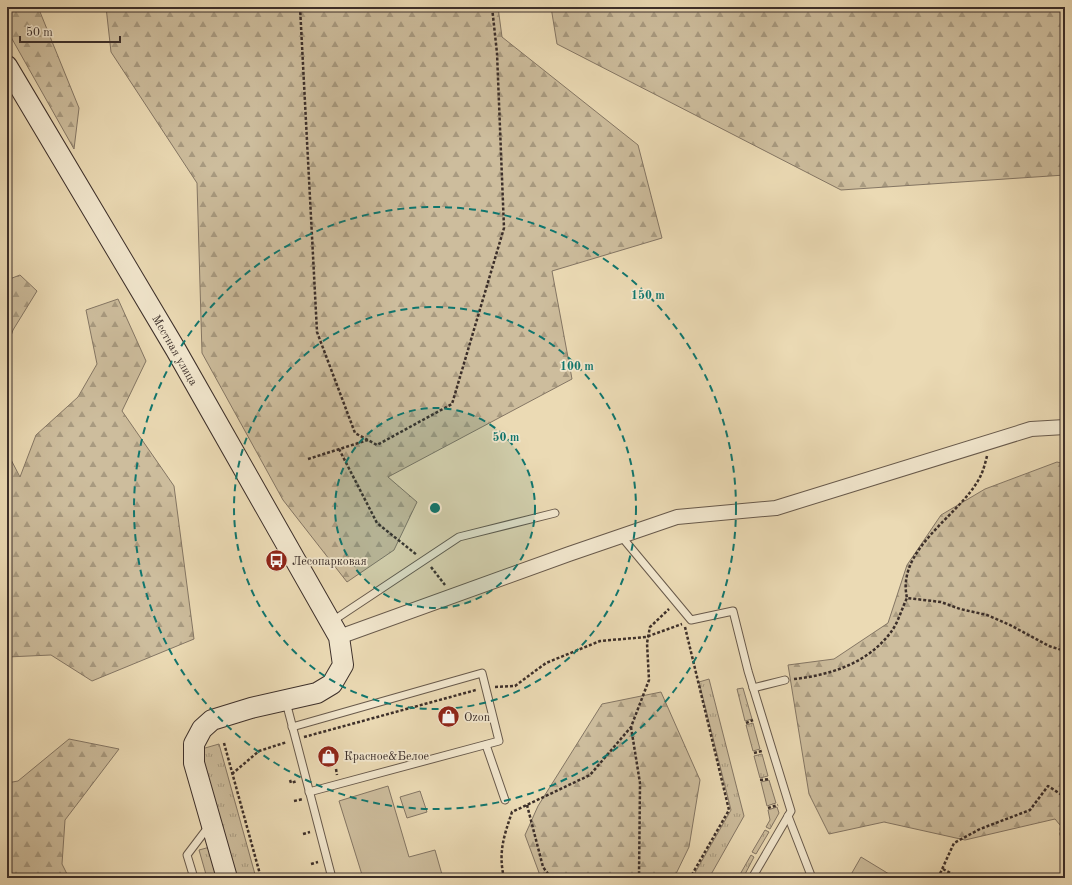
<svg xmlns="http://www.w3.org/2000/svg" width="1072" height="885" font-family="'Old Standard TT',serif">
<defs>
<pattern id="grass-tufts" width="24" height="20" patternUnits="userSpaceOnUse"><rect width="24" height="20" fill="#cdbd9d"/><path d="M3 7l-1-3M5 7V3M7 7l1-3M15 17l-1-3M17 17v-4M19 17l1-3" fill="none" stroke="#a89a80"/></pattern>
<pattern id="forest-firs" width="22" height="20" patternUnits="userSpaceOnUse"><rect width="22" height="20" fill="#cdbd9d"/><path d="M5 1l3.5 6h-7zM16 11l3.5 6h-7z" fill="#a89a80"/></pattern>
</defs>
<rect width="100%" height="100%" fill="#ebdab4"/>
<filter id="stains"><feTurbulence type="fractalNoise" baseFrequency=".005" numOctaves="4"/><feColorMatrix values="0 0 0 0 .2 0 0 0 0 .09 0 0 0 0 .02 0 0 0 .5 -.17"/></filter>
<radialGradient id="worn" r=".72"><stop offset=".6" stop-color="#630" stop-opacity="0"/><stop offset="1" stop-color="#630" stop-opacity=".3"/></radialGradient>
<g fill="url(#grass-tufts)" stroke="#847664">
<polygon points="709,679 744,816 709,878 692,878 731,810 699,682"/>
<polygon points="743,688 752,719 745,721 737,689"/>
<polygon points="753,723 760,749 753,751 746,725"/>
<polygon points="219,744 256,878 234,878 198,750"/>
<polygon points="762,754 768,776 760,778 754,756"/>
<polygon points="769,780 776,803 767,806 761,782"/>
<polygon points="777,807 779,813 770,829 766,827 770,820 768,810"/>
<polygon points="765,830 769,832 756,854 752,852"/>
<polygon points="210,847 219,878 207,878 199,850"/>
<polygon points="751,855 754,857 743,878 738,878"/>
</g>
<g fill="url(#forest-firs)" stroke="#847664">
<polygon points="7,7 38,7 79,108 74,149 7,30"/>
<polygon points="106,7 498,7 502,37 638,145 662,238 552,271 572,379 388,477 417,502 394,550 347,582 283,500 202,353 197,183 111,52"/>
<polygon points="551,7 1065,7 1065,175 841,190 557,44"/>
<polygon points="20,275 37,291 13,330 7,348 7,280"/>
<polygon points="118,299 146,361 122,411 174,486 194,639 92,681 51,655 7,657 7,452 20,477 36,435 78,397 97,364 86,310"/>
<polygon points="1057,462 1065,464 1065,831 1055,819 965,840 884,822 829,834 809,794 788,665 834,659 888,623 907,565 941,515 985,489"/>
<polygon points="661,692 700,780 689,847 674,878 541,878 525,835 538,806 602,704"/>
<polygon points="69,739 119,749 65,820 62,864 69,878 7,878 7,783 18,781"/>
</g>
<g fill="#cdbd9d" stroke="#847664">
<polygon points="388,786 409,857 435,850 443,878 363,878 339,801"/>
<polygon points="420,791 427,812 407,818 400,797"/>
<polygon points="861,857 889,874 887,878 849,878"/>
</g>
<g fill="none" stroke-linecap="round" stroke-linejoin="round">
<defs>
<g id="lane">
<polyline points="621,536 691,620 733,611 748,671 791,811 752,878"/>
<polyline points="331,622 459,537 555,513"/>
<polyline points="753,688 785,680"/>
<polyline points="286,702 332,878"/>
<polyline points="292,727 482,673 499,741 309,792"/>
<polyline points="486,745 505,800"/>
<polyline points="788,816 812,878"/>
<polyline points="194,878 187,855 209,826"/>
</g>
<polyline id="street" points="339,637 569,554 677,517 776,508 1031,429 1065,427"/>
<polyline id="secondary" points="7,66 176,350 339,637 343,665 332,684 317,693 251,708 212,720 202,729 194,744 194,763 227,878"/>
</defs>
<use href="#lane" stroke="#685a4c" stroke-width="9"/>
<use href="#street" stroke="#685a4c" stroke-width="16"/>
<use href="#secondary" stroke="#3c2f2a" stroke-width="22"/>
<g stroke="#3c2f2a" stroke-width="2.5" stroke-dasharray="3 2" stroke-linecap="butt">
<polyline points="300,7 317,332 355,433 377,445 452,404 504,228 497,53 492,7"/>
<polyline points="339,449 377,523 417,555"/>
<path d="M987,456C985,464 983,472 979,479C958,517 896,549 907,598L941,602L960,609L987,615L1010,625L1049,646L1065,651"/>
<polyline points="308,459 368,440"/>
<polyline points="431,567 445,585"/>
<polyline points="685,627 729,810 690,878"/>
<path d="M794,679C831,675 868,663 891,632C898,623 902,608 907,598"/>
<polyline points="495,687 515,686 546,663 600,641 646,637 682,624"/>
<polyline points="746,723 753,720"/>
<polyline points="631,727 640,783 639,878"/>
<polyline points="304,737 476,690"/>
<polyline points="224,743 261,878"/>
<polyline points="754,753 762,751"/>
<polyline points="336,769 337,775"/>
<polyline points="232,774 259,751 287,742"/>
<polyline points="290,780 291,783 297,781"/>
<polyline points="760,780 770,779"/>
<polyline points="294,801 303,799"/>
<polyline points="527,805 543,867 551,878"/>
<polyline points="768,808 778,805"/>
<path d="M1065,813C1060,825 1059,838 1065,850"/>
<polyline points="303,834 310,832"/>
<polyline points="311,864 318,862"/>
<polyline points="943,869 959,878"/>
<path d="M504,878C498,852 504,836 512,812L590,775L631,727L649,680L647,643L650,627L669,609"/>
<polyline points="938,878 954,843 980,829 1030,810 1048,786 1065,797"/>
</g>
<use href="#lane" stroke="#f2e7ce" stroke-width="7"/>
<use href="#street" stroke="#f2e7ce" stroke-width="14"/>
<use href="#secondary" stroke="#f2e7ce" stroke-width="20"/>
</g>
<circle cx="435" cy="508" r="100" fill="#0f766e" fill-opacity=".12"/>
<g fill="none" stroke="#0f766e" stroke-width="2" stroke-dasharray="7 5">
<circle cx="435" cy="508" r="100"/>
<circle cx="435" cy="508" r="201"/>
<circle cx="435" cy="508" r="301"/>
</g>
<defs>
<symbol id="bus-disc" viewBox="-11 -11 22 22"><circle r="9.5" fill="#8f2418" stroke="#f2e7ce"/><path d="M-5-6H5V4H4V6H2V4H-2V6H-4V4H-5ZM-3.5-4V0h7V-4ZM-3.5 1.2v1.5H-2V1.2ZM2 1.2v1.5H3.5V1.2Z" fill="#fff"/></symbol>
<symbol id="shop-disc" viewBox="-11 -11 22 22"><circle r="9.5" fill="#8f2418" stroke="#f2e7ce"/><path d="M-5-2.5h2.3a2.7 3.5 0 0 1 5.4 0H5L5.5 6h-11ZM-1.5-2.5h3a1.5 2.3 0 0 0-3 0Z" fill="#fff"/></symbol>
</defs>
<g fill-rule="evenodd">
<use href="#bus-disc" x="264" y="548" width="25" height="25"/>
<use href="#shop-disc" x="436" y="704" width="25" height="25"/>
<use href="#shop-disc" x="316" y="744" width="25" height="25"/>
</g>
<g text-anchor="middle" stroke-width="3.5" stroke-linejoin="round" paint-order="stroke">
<g font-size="12" fill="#3c2f2a" stroke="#f2e7ce">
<text transform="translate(175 350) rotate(60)" y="4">Местная улица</text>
</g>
<g font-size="12" fill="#3c2f2a" stroke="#f2e7ce" text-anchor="start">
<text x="292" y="565">Лесопарковая</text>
<text x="464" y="721">Ozon</text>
<text x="344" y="760">Красное&amp;Белое</text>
</g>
</g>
<circle cx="435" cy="508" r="6" fill="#0f766e" stroke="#f2e7ce" stroke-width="2"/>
<g font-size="12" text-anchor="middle" font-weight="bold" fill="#0f766e" stroke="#f2e7ce" stroke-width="3.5" stroke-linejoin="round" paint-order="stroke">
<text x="648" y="299">150 m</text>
<text x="577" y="370">100 m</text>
<text x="506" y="441">50 m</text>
</g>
<rect width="1072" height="885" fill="none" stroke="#ebdab4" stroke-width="24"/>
<rect x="8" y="8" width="1056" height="869" fill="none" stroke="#3c2f2a" stroke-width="2"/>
<rect x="12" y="12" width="1048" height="861" fill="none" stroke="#3c2f2a"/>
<path d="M20 36v6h100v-6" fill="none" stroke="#3c2f2a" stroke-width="2"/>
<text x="26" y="36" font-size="12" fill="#3c2f2a" stroke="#f2e7ce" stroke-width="3" paint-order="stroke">50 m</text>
<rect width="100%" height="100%" filter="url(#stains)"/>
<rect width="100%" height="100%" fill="url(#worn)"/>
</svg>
